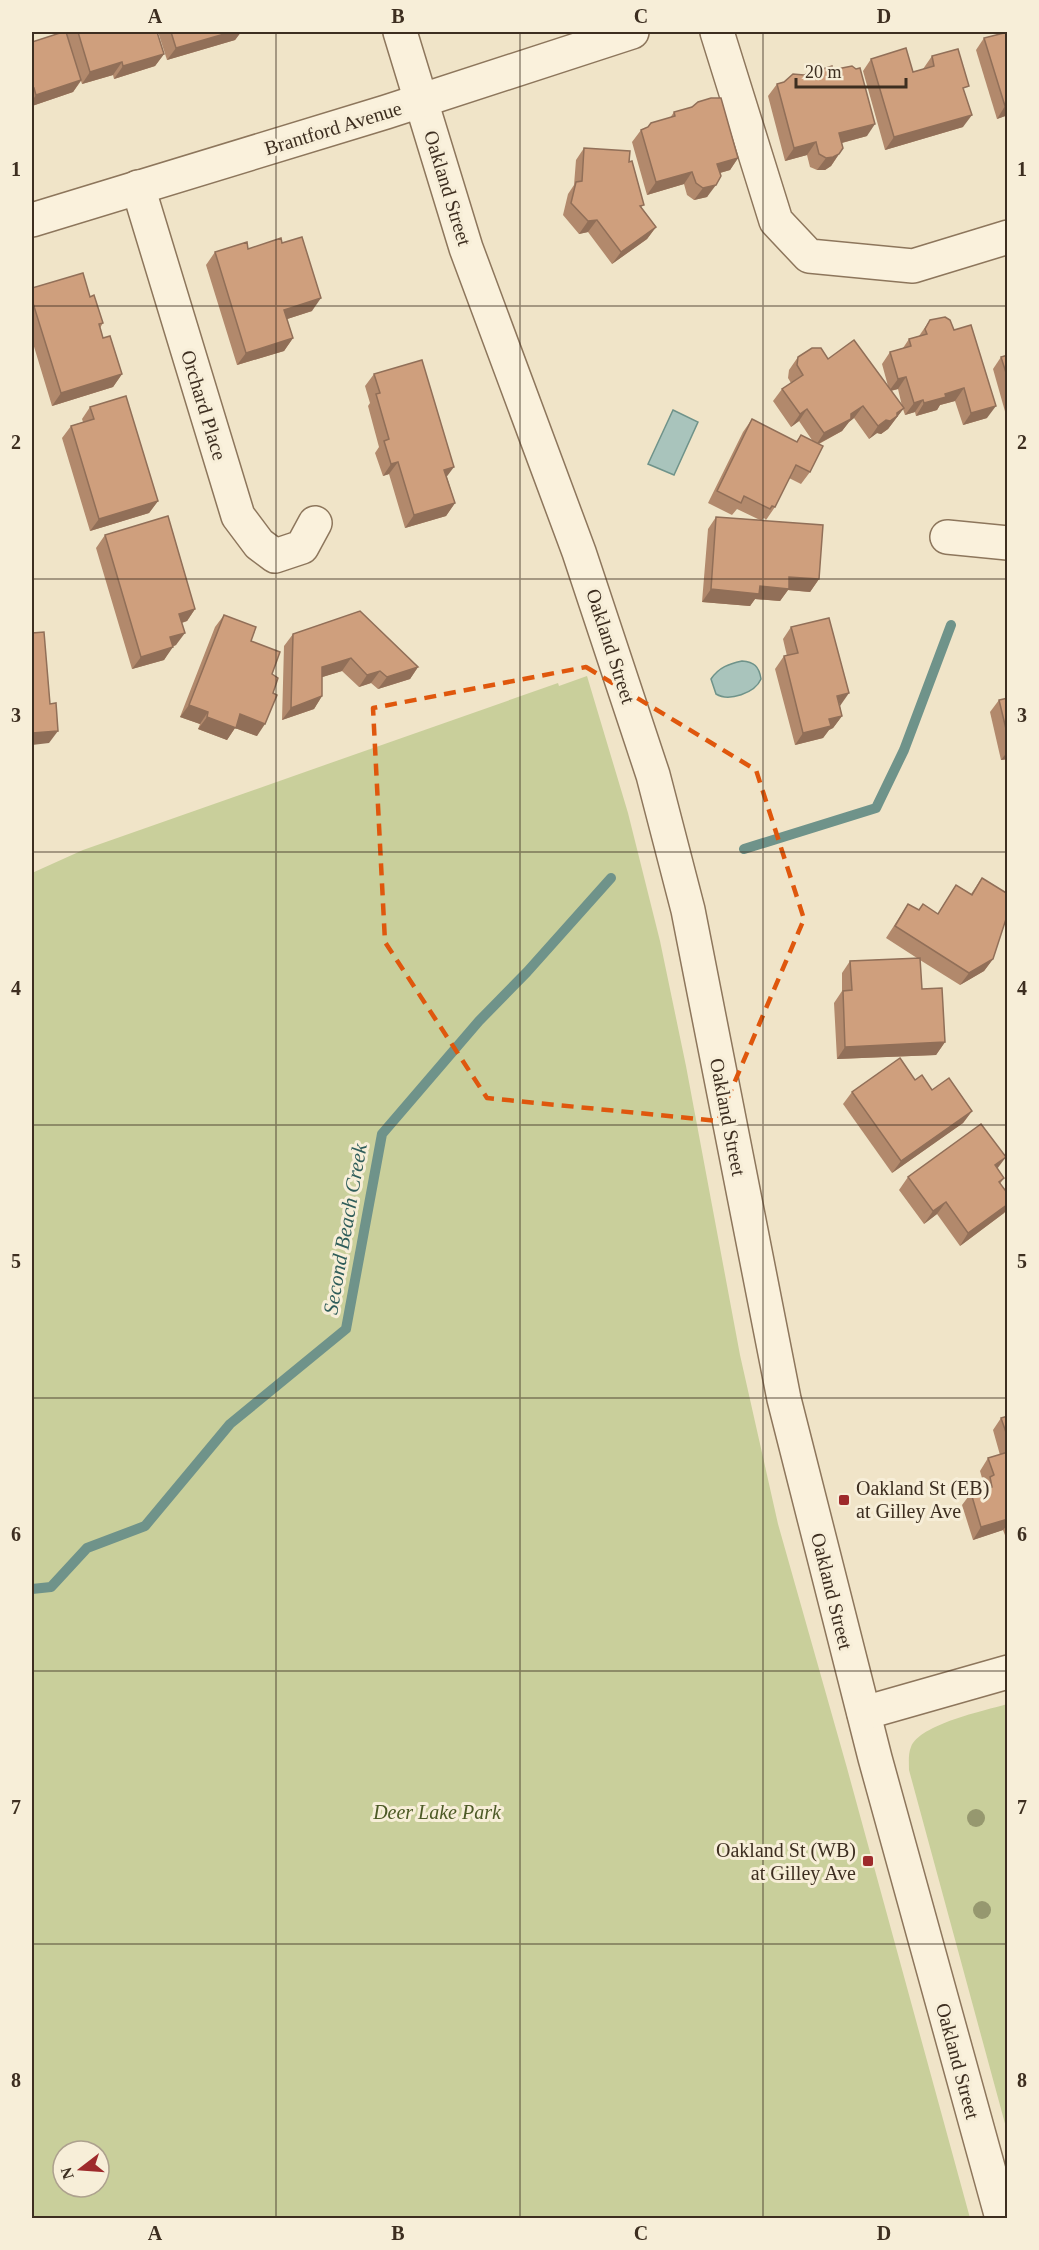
<svg xmlns="http://www.w3.org/2000/svg" width="1039" height="2250" font-family="Georgia,serif">
<rect width="100%" height="100%" fill="#f0e4c8"/>
<g fill="#c9cf9b" fill-rule="evenodd">
<path d="M587,676L628,813L660,941L686,1066L740,1355L778,1524L847,1768L970,2218H32V873L83,850L558,683L559,686ZM63,2151H99V2187H63Z"/>
<path d="M1007,1704H1008L1007,2131L909,1770C909,1763 908,1754 911,1747C920,1724 984,1711 1007,1704Z"/>
</g>
<g fill="#a9c4bc" stroke="#6f938a" stroke-width="1.5">
<polygon points="673,410 698,422 674,475 648,464"/>
<path d="M742,661C754,662 759,666 761,679C755,693 729,702 716,694L711,679C719,667 729,664 742,661Z"/>
</g>
<g fill="none" stroke-linecap="round" stroke-linejoin="round">
<g stroke="#6f938a" stroke-width="10">
<polyline points="744,849 876,808 904,750 951,625"/>
<polyline points="32,1589 51,1587 87,1548 145,1526 230,1424 346,1329 382,1134 479,1021 527,972 611,878"/>
</g>
<defs>
<g id="minor">
<polyline points="400,32 466,248 579,552 653,775 688,910 784,1399 875,1758 1002,2218"/>
<polyline points="717,32 776,221 809,256 913,266 1008,237"/>
<polyline points="138,187 238,516 259,544 275,556 302,547 315,523"/>
<polyline points="32,220 386,112 632,32"/>
<polyline points="947,537 1008,543"/>
<polyline points="864,1713 1008,1672"/>
</g>
</defs>
<use href="#minor" stroke="#8d765c" stroke-width="36"/>
<use href="#minor" stroke="#faf1dc" stroke-width="33"/>
</g>
<g fill="#96986f">
<circle cx="976" cy="1818" r="9"/>
<circle cx="982" cy="1910" r="9"/>
</g>
<g fill="#b2896c" fill-rule="evenodd">
<polygon points="63,32 157,32 164,54 155,66 114,79 113,75 82,84 81,81 73,92 32,106 32,42"/>
<polygon points="158,32 241,32 235,40 167,60"/>
<polygon points="1008,32 1008,115 997,119 976,50 984,38"/>
<polygon points="932,56 965,93 963,127 885,150 863,71 871,59 913,72 923,69"/>
<polygon points="833,72 867,136 842,143 839,154 831,166 825,170 817,170 810,167 807,155 785,161 768,96 777,84 804,75"/>
<polygon points="674,112 738,158 730,170 720,173 707,197 694,200 687,195 684,184 647,195 632,142 641,130 670,118"/>
<polygon points="584,148 629,162 642,208 656,227 647,239 612,264 588,232 579,234 563,215 568,194 574,185 576,160"/>
<polygon points="282,243 312,311 287,319 293,338 284,351 237,365 206,265 215,252 248,249"/>
<polygon points="32,288 90,297 103,323 100,328 103,338 122,374 113,387 52,406 32,340"/>
<path d="M930,320L987,418L963,425L955,401L940,405L937,410L916,416L915,412L905,415L903,409L888,429L881,434L877,433L869,439L854,418L849,422L842,431L819,444L810,472L801,484L789,478L775,507L766,520L764,518L762,520L819,579L810,592L788,590L780,601L755,599L750,606L702,602L708,529L716,517L760,520L737,509L732,515L708,503L743,432L752,419L796,442L801,435L812,440L799,421L791,427L773,401L782,389L791,383L788,378L789,370L798,357L828,359L888,386L882,364L890,352L903,348L909,339L919,336ZM898,389L902,406L891,391Z"/>
<polygon points="1008,355 1008,422 993,369 1001,357"/>
<polygon points="374,374 447,477 455,503 446,516 405,528 389,474 383,476 375,453 379,447 368,406 370,403 365,386"/>
<polygon points="90,407 158,501 149,513 90,531 62,438 71,426 83,422 82,419"/>
<polygon points="105,535 195,609 187,621 182,623 176,645 172,647 164,660 132,669 96,548"/>
<polygon points="224,615 251,641 272,674 257,736 235,728 227,740 198,729 200,724 180,717 215,627"/>
<polygon points="791,627 840,706 842,716 833,728 829,730 823,738 795,745 775,669 784,656 787,656 783,639"/>
<polygon points="293,634 418,667 410,679 378,689 371,683 359,687 342,671 322,677 322,696 314,709 282,720 284,646"/>
<polygon points="1008,698 1008,759 1001,760 990,712 999,700"/>
<polygon points="982,878 993,959 984,971 960,985 920,960 922,989 945,1042 936,1055 837,1059 834,1003 842,991 842,973 850,961 917,958 886,938 908,904 919,910 938,914 956,885 971,894"/>
<polygon points="915,1080 972,1111 963,1123 892,1173 843,1104 852,1092"/>
<polygon points="997,1169 1004,1178 1000,1184 1008,1194 1008,1208 1004,1213 960,1246 937,1214 924,1224 899,1190 908,1177"/>
<polygon points="1008,1246 1008,1268 1006,1268"/>
<polygon points="1008,1416 1008,1543 1003,1530 973,1540 962,1505 971,1493 981,1490 984,1485 980,1471 988,1458 1000,1455 993,1430 1001,1418"/>
</g>
<g fill="#916f58">
<polygon points="231,32 241,32 235,40 167,60 176,48"/>
<polygon points="164,54 155,66 114,79 123,66"/>
<polygon points="122,62 113,75 82,84 90,72"/>
<polygon points="81,80 73,92 32,106 32,101 36,95"/>
<polygon points="1005,106 1008,106 1008,115 997,119"/>
<polygon points="972,115 963,127 885,150 894,137"/>
<polygon points="875,124 867,136 830,146 839,133"/>
<polygon points="816,142 807,155 785,161 794,148"/>
<polygon points="839,154 831,166 825,170 817,170 826,158"/>
<polygon points="738,158 730,170 709,176 717,164"/>
<polygon points="692,172 684,184 647,195 656,182"/>
<polygon points="716,185 707,197 694,200 703,188"/>
<polygon points="597,220 588,232 579,234 588,221"/>
<polygon points="656,227 647,239 612,264 621,252"/>
<polygon points="321,298 312,311 275,323 284,310"/>
<polygon points="293,338 284,351 237,365 246,353"/>
<polygon points="122,374 113,387 52,406 61,393"/>
<polygon points="906,377 898,389 889,391 898,379"/>
<polygon points="964,388 955,401 940,405 937,410 916,416 924,403 945,394"/>
<polygon points="923,400 915,412 905,415 914,403"/>
<polygon points="863,406 854,418 849,422 842,431 816,445 824,433"/>
<polygon points="996,406 987,418 963,425 971,413"/>
<polygon points="904,408 888,429 881,434 877,433 869,439 878,426"/>
<polygon points="807,409 799,421 791,427 800,414"/>
<polygon points="398,462 389,474 383,476 391,464"/>
<polygon points="454,467 445,479 444,470"/>
<polygon points="158,501 149,513 90,531 99,519"/>
<polygon points="455,503 446,516 405,528 414,515"/>
<polygon points="789,577 819,579 810,592 788,590 780,601 755,599 750,606 702,602 711,589 760,586"/>
<polygon points="195,609 187,621 170,626 179,614"/>
<polygon points="185,633 176,645 161,650 170,637"/>
<polygon points="173,647 164,660 132,669 141,657"/>
<polygon points="351,658 342,671 313,680 322,667"/>
<polygon points="418,667 410,679 378,689 387,677"/>
<polygon points="380,671 371,683 359,687 367,675"/>
<polygon points="849,693 840,706 837,696"/>
<polygon points="322,696 314,709 282,720 291,708"/>
<polygon points="189,705 208,712 200,724 180,717"/>
<polygon points="240,714 265,724 257,736 235,728 227,740 198,729 207,717"/>
<polygon points="842,716 833,728 829,730 823,738 795,745 803,733 829,719"/>
<polygon points="58,731 49,743 32,745 32,733"/>
<polygon points="1008,751 1008,759 1001,760"/>
<polygon points="993,959 984,971 960,985 969,973"/>
<polygon points="945,1042 936,1055 837,1059 845,1047"/>
<polygon points="972,1111 963,1123 892,1173 901,1161"/>
<polygon points="1006,1157 997,1169 995,1165"/>
<polygon points="946,1202 937,1214 924,1224 933,1211"/>
<polygon points="1008,1204 1008,1208 1004,1213 960,1246 968,1233"/>
<polygon points="1008,1519 1008,1524 1003,1530 973,1540 981,1527"/>
</g>
<g fill="#cf9f7d" stroke="#916f58" stroke-width="1.5">
<polygon points="63,32 66,32 81,80 36,95 34,88 32,89 32,42"/>
<polygon points="78,32 157,32 164,54 123,66 122,62 90,72"/>
<polygon points="171,32 231,32 176,48"/>
<polygon points="1008,32 1008,106 1005,106 984,38"/>
<polygon points="906,48 913,72 934,66 932,56 958,49 969,86 963,88 972,115 894,137 871,59"/>
<polygon points="832,66 833,72 837,69 852,66 856,69 860,68 875,124 839,133 843,148 839,154 833,157 826,158 819,154 816,142 794,148 777,84 784,82 793,74 804,75"/>
<polygon points="711,98 721,98 738,158 717,164 721,176 716,185 703,188 696,183 692,172 656,182 641,130 648,127 651,123 675,116 674,112 692,107 698,102"/>
<polygon points="584,148 630,151 629,162 632,161 644,205 640,206 656,227 621,252 597,220 588,221 571,203 576,182 582,181"/>
<polygon points="302,237 321,298 284,310 293,338 246,353 215,252 247,242 248,249 281,238 282,243"/>
<polygon points="83,273 90,297 94,295 103,323 99,324 103,338 110,336 122,374 61,393 32,300 32,288"/>
<polygon points="945,317 950,320 954,330 971,325 996,406 971,413 964,388 945,394 946,397 924,403 923,400 914,403 906,377 898,379 890,352 911,346 909,339 927,334 925,329 930,320"/>
<polygon points="854,340 904,408 897,413 897,416 890,421 886,420 878,426 863,406 851,414 851,419 824,433 807,409 800,414 782,389 803,375 797,365 798,357 812,348 821,348 828,359"/>
<polygon points="1008,355 1008,379 1001,357"/>
<polygon points="422,360 454,467 444,470 455,503 414,515 398,462 391,464 384,441 389,439 376,394 380,393 374,374"/>
<polygon points="126,396 158,501 99,519 71,426 94,419 90,407"/>
<polygon points="752,419 797,442 801,435 823,446 810,472 796,465 775,507 772,506 770,509 744,496 741,503 717,491"/>
<polygon points="168,516 195,609 179,614 185,633 170,637 173,647 141,657 105,535"/>
<polygon points="716,517 823,525 819,579 789,577 789,589 760,586 759,594 711,589"/>
<polygon points="360,611 418,667 387,677 380,671 367,675 351,658 322,667 322,696 291,708 293,634"/>
<polygon points="224,615 256,627 251,641 280,652 272,674 278,678 273,693 277,695 265,724 240,714 236,728 207,717 208,712 189,705"/>
<polygon points="829,618 849,693 837,696 842,716 829,719 831,726 803,733 784,656 798,653 791,627"/>
<polygon points="44,632 50,704 56,703 58,731 32,733 32,633"/>
<polygon points="1008,698 1008,737 999,700"/>
<polygon points="982,878 1008,894 1008,913 993,959 969,973 895,926 908,904 919,910 923,904 938,914 956,885 972,895"/>
<polygon points="920,958 922,989 942,988 945,1042 845,1047 843,991 852,990 850,961"/>
<polygon points="900,1058 915,1080 922,1075 932,1090 949,1078 972,1111 901,1161 852,1092"/>
<polygon points="981,1124 1006,1157 995,1165 1004,1178 999,1182 1008,1194 1008,1204 968,1233 946,1202 933,1211 908,1177"/>
<polygon points="1008,1416 1008,1438 1001,1418"/>
<polygon points="1008,1452 1008,1519 981,1527 971,1493 992,1487 990,1477 994,1475 988,1458"/>
</g>
<path fill="none" stroke="#df570d" stroke-width="4.5" stroke-dasharray="12 8" stroke-linejoin="round" d="M586,667L756,770L804,919L718,1121L487,1098L385,942L373,708Z"/>
<path fill="none" stroke="#3d2e20" stroke-width="1.5" stroke-opacity="0.55" d="M276,32V2218M520,32V2218M763,32V2218M32,306H1008M32,579H1008M32,852H1008M32,1125H1008M32,1398H1008M32,1671H1008M32,1944H1008"/>
<g fill="#9e2a2b" stroke="#f7eed8" stroke-width="2">
<rect x="838" y="1494" width="12" height="12" rx="3"/>
<rect x="862" y="1855" width="12" height="12" rx="3"/>
</g>
<g text-anchor="middle" stroke-width="6" stroke-linejoin="round" paint-order="stroke">
<g font-size="20" fill="#3d2e20" stroke="#f7eed8">
<text transform="translate(333 128) rotate(-17)" y="7">Brantford Avenue</text>
<text transform="translate(448 188) rotate(73)" y="7">Oakland Street</text>
<text transform="translate(204 405) rotate(73)" y="7">Orchard Place</text>
<text transform="translate(611 646) rotate(72)" y="7">Oakland Street</text>
<text transform="translate(728 1117) rotate(79)" y="7">Oakland Street</text>
<text transform="translate(832 1591) rotate(76)" y="7">Oakland Street</text>
<text transform="translate(958 2061) rotate(75)" y="7">Oakland Street</text>
</g>
<g font-size="20" fill="#3d2e20" stroke="#f7eed8" text-anchor="start">
<text x="856" y="1495">Oakland St (EB)<tspan x="856" dy="23">at Gilley Ave</tspan></text>
<text x="856" y="1857" text-anchor="end">Oakland St (WB)<tspan x="856" dy="23">at Gilley Ave</tspan></text>
</g>
<g font-size="20" font-style="italic" fill="#4d5a26" stroke="#f7eed8">
<text x="437" y="1819">Deer Lake Park</text>
</g>
<g font-size="21" font-style="italic" fill="#2f5d5a" stroke="#f7eed8">
<text transform="translate(345 1229) rotate(-80)" y="7">Second Beach Creek</text>
</g>
</g>
<rect width="1039" height="2250" fill="none" stroke="#f7eed8" stroke-width="66"/>
<g transform="translate(81 2169) rotate(253)"><circle r="28" fill="#f7eed8" stroke="#ada18e" stroke-width="1.5"/>
<path d="M0-4.5L10 22L0 15L-10 22Z" fill="#9e2a2b"/>
<text y="-9" font-size="16" font-weight="bold" text-anchor="middle" fill="#3d2e20">N</text>
</g>
<path d="M796 78v9h110v-9" fill="none" stroke="#3d2e20" stroke-width="3"/>
<text x="805" y="78" font-size="18" fill="#3d2e20" stroke="#f7eed8" stroke-width="4.5" paint-order="stroke">20 m</text>
<rect x="33" y="33" width="973" height="2184" fill="none" stroke="#3d2e20" stroke-width="2"/>
<g font-size="20" text-anchor="middle" font-weight="bold" fill="#3d2e20">
<text x="155" y="23">A</text>
<text x="398" y="23">B</text>
<text x="641" y="23">C</text>
<text x="884" y="23">D</text>
<text x="16" y="176">1</text>
<text x="1022" y="176">1</text>
<text x="16" y="449">2</text>
<text x="1022" y="449">2</text>
<text x="16" y="722">3</text>
<text x="1022" y="722">3</text>
<text x="16" y="995">4</text>
<text x="1022" y="995">4</text>
<text x="16" y="1268">5</text>
<text x="1022" y="1268">5</text>
<text x="16" y="1541">6</text>
<text x="1022" y="1541">6</text>
<text x="16" y="1814">7</text>
<text x="1022" y="1814">7</text>
<text x="16" y="2087">8</text>
<text x="1022" y="2087">8</text>
<text x="155" y="2240">A</text>
<text x="398" y="2240">B</text>
<text x="641" y="2240">C</text>
<text x="884" y="2240">D</text>
</g>
</svg>
